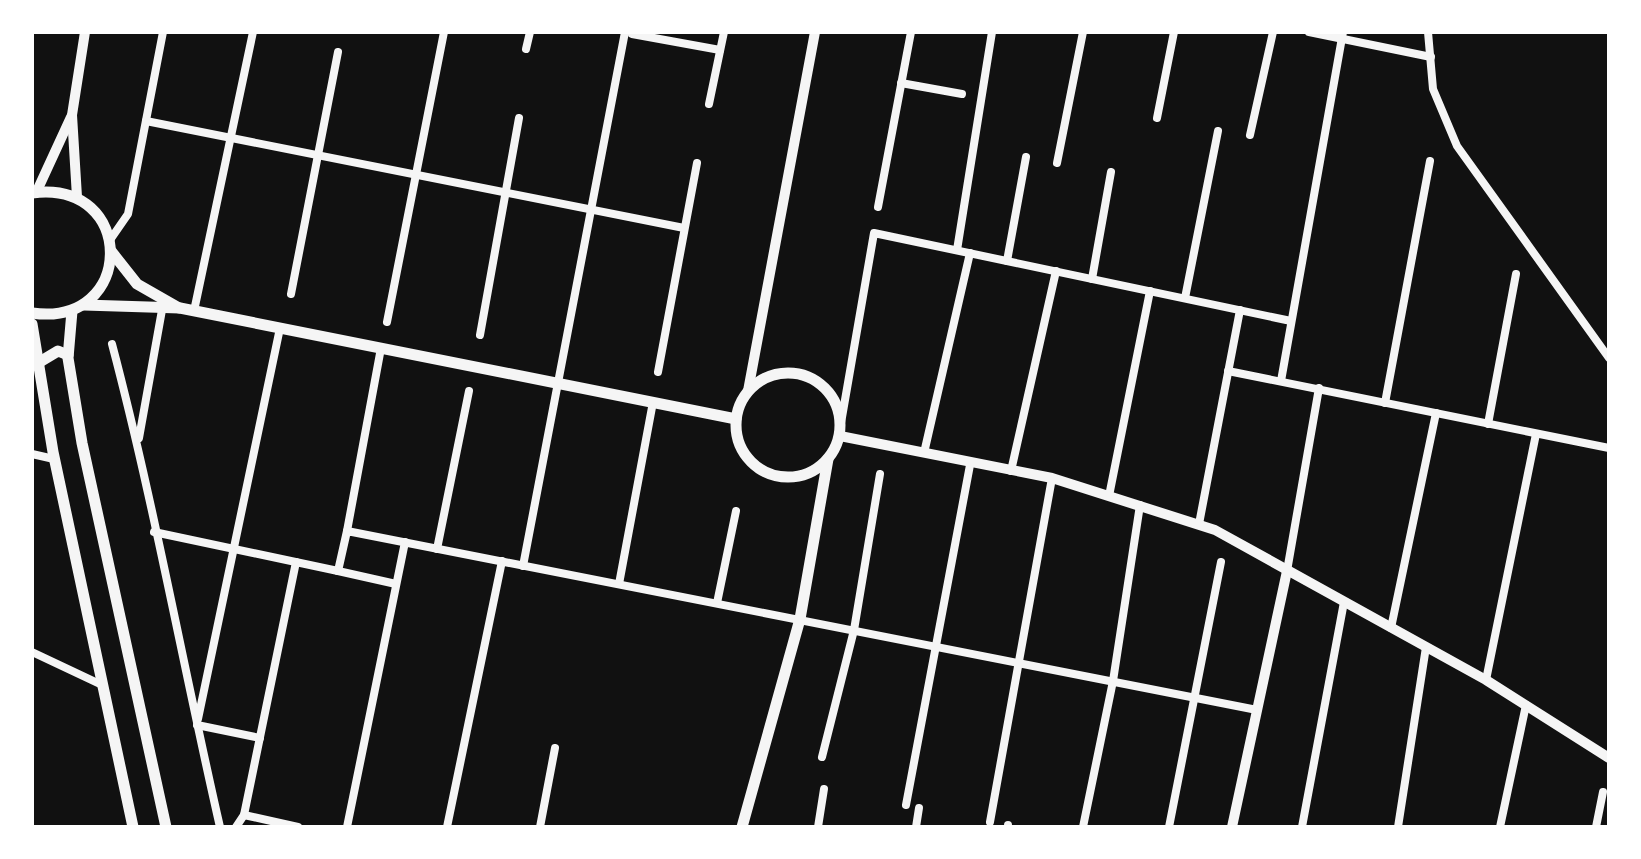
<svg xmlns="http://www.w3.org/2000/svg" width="1641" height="859" font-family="'Varela Round',sans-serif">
<rect width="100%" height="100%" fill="#111"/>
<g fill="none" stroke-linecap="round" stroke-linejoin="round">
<g stroke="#f5f5f5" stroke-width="8">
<polyline points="1309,32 1431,57"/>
<polyline points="1428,32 1433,89 1457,146 1609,358"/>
<polyline points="632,34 720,50"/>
<polyline points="526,49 530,32"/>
<polyline points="901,83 962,94"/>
<polyline points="709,104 724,32"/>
<polyline points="1157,118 1174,32"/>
<polyline points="146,121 684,228"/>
<polyline points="1250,135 1273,32"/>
<polyline points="1057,163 1083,32"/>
<polyline points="878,207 911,32"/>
<polyline points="110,240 128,214 163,32"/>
<polyline points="957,250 992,32"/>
<polyline points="1007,261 1026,157"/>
<polyline points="1092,279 1111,172"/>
<polyline points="291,294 338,52"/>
<polyline points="1185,298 1218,131"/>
<polyline points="194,311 253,32"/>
<polyline points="387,322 444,32"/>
<polyline points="480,335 519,118"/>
<path d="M112,344C154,503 183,666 220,827"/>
<polyline points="1228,371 1609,448"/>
<polyline points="658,372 697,163"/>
<polyline points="1281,381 1343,32"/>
<polyline points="1385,403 1430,161"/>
<polyline points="841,423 874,233 1291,321"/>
<polyline points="1488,424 1516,274"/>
<polyline points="139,438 162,310"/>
<polyline points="924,453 970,253"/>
<polyline points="32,454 54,459"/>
<polyline points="1011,471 1056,271"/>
<polyline points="1109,496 1150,291"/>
<polyline points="1199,524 1240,310"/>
<polyline points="347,531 381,348"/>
<polyline points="154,532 338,571 347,531 1257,710"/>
<polyline points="437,549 469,391"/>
<polyline points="523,566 625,32"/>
<polyline points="338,571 396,584"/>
<polyline points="1287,571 1319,388"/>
<polyline points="619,584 653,402"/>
<polyline points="717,603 736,511"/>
<polyline points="1391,628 1436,413"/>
<polyline points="32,652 102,685"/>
<polyline points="1486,680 1536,434"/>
<polyline points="198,719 280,328"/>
<polyline points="197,725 260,738"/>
<polyline points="822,757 854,630 880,474"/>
<polyline points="906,805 970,465"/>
<polyline points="244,815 298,827"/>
<polyline points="990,822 1052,478"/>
<polyline points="236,827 244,815 296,562"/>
<polyline points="347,827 405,542"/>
<polyline points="447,827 502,561"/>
<polyline points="540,827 555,748"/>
<polyline points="818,827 824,789"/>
<polyline points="916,827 919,808"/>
<polyline points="1008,827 1008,825"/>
<polyline points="1083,827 1113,681 1140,505"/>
<polyline points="1169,827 1221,562"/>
<polyline points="1302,827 1344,602"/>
<polyline points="1398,827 1426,647"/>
<polyline points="1500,827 1526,705"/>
<polyline points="1596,827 1603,792"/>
</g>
<g stroke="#f5f5f5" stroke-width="10">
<polyline points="36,193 71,117"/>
<polyline points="77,197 72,115 85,32"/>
<polyline points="748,391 815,32"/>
<polyline points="840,436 1052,478 1215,530 1486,680 1609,758"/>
<polyline points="1232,827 1287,571"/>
</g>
<g stroke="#f5f5f5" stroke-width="11">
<path d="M32,193C137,179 136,328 32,313"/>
<polyline points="111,251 137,284 179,308"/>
<polyline points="84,305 180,308 736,419"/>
<polyline points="72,311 68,358 82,443 166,827"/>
<polyline points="32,324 53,452 133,827"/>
<polyline points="38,363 58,351 68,355"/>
<circle cx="788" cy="425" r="52"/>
<polyline points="742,827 800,619 828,459"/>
</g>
</g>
<rect width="1641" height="859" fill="none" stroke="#ffffff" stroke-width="68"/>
</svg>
